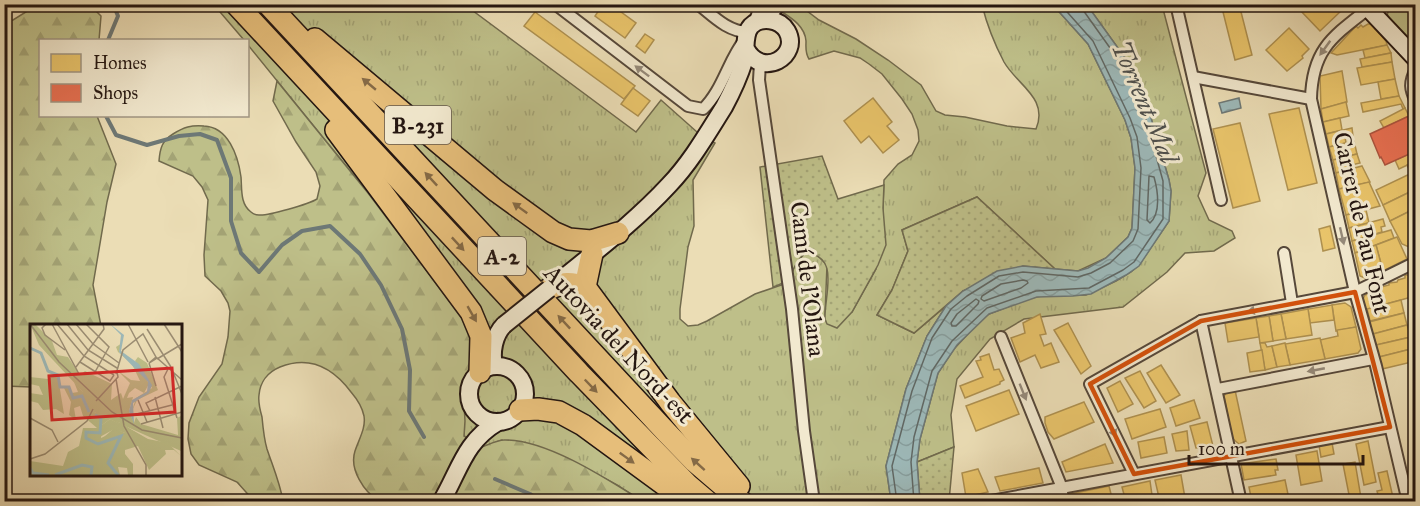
<svg xmlns="http://www.w3.org/2000/svg" width="1420" height="506" font-family="'IM FELL Great Primer',serif">
<defs>
<pattern id="grass-tufts" width="24" height="20" patternUnits="userSpaceOnUse" patternTransform="scale(1.5)"><rect width="24" height="20" fill="#bebf89"/><path d="M3 7l-1-3M5 7V3M7 7l1-3M15 17l-1-3M17 17v-4M19 17l1-3" fill="none" stroke="#a3a375"/></pattern>
<pattern id="forest-firs" width="22" height="20" patternUnits="userSpaceOnUse" patternTransform="scale(1.5)"><rect width="22" height="20" fill="#bebf89"/><path d="M5 1l3.5 6h-7zM16 11l3.5 6h-7z" fill="#a3a375"/></pattern>
<pattern id="garden-dots" width="8" height="8" patternUnits="userSpaceOnUse" patternTransform="scale(1.5)"><rect width="8" height="8" fill="#bebf89"/><path d="M2 2h.1M6 6h.1" fill="none" stroke="#a3a375" stroke-width="1.8" stroke-linecap="round"/></pattern>
<pattern id="water-waves" width="16" height="10" patternUnits="userSpaceOnUse" patternTransform="scale(1.5)"><rect width="16" height="10" fill="#9db9b9"/><path d="M0 5q4-4 8 0t8 0" fill="none" stroke="#879e9e"/></pattern>
</defs>
<rect width="100%" height="100%" fill="#ebddb5"/>
<filter id="stains"><feTurbulence type="fractalNoise" baseFrequency=".00333" numOctaves="4"/><feColorMatrix values="0 0 0 0 .2 0 0 0 0 .09 0 0 0 0 .02 0 0 0 .5 -.17"/></filter>
<radialGradient id="worn" r=".72"><stop offset=".6" stop-color="#630" stop-opacity="0"/><stop offset="1" stop-color="#630" stop-opacity=".3"/></radialGradient>
<g fill="url(#grass-tufts)" stroke="#716a4d" stroke-width="1.5">
<path d="M347,4L350,9L358,4L465,5L636,132L661,100L697,132L715,143L693,180L694,226L688,247L680,309V319L688,326L698,325L707,321L755,294L784,284L791,277L794,266L805,253L816,254L827,265L825,315L852,312L876,269L883,208L884,180L898,164L912,155L919,141L918,130L912,114L902,99L882,74L869,64L860,58L834,51L809,59C805,53 806,48 806,41C805,27 793,19 782,12L786,5H799L819,20L856,39L888,60L921,85L936,111L945,115L965,117L1007,126L1036,129C1049,98 1017,85 1004,62C994,43 987,25 982,5H1053L1088,44L1125,120L1131,138L1135,168L1132,228L1128,237L1106,258L1078,271L1055,269L977,197L902,230L908,251L892,290L877,315L914,333L946,306L927,336L906,389L886,466L891,501H642L617,485L567,458L502,440L482,447L464,436C466,416 460,396 467,376L368,193L248,45V40H244L214,5Z"/>
<polygon points="1087,5 1162,5 1206,173 1198,196 1209,220 1232,231 1235,238 1214,251 1185,253 1167,272 1123,307 1024,319 990,339 957,379 951,415 954,447 917,462 920,439 938,373 954,349 980,321 989,314 1031,298 1042,296 1086,295 1116,281 1131,272 1139,265 1169,221 1171,191 1169,180 1151,118 1136,73"/>
</g>
<g fill="url(#forest-firs)" stroke="#716a4d" stroke-width="1.5">
<polygon points="37,5 90,5 101,16 99,40 40,40 40,116 97,116 116,164 107,202 93,285 101,326 32,326 31,387 5,386 5,22 13,20"/>
<path d="M277,81L368,193L472,331L473,364L463,387L465,421L464,436L482,447C488,445 497,440 504,440C546,439 607,479 642,501H379C364,492 349,469 355,451C359,439 366,428 364,416C362,406 357,399 351,392C333,368 310,355 280,367C268,372 260,382 259,395C258,402 260,410 262,417C263,428 264,439 267,449C273,467 280,483 283,501H254L237,482L199,465L191,454L188,439L189,423L199,397L222,364L228,337L230,311L228,303L221,291L205,276L204,255L208,200L202,187L193,176L159,161C160,148 162,141 173,134C184,127 191,125 204,126C228,127 238,155 241,177C242,189 240,204 251,212C253,214 256,215 259,215C268,216 309,204 317,199L320,186L316,172L296,142L273,101Z"/>
</g>
<polygon fill="#bebf89" stroke="#716a4d" stroke-width="1.5" points="1393,5 1407,5 1415,13 1415,39 1406,38 1387,18 1388,11"/>
<g fill="url(#garden-dots)" stroke="#716a4d" stroke-width="1.5">
<path d="M822,156L838,199L884,185L883,208L886,245L878,265L852,312L837,328L827,324L825,319C824,295 841,255 805,253C788,268 797,280 773,287L760,167Z"/>
<polygon points="977,197 1055,269 1023,266 963,291 914,333 877,315 892,290 908,251 902,230"/>
<polygon points="954,447 949,501 920,501 917,462"/>
</g>
<g fill="url(#water-waves)" stroke="#6d7876" stroke-width="1.5">
<polygon points="1053,5 1087,5 1136,73 1151,118 1169,180 1171,191 1169,221 1139,266 1126,275 1091,294 1073,296 1037,297 989,314 957,345 938,373 920,439 917,462 920,501 891,501 886,466 906,389 927,336 946,306 963,291 997,271 1023,266 1078,271 1088,268 1106,258 1128,237 1132,228 1135,168 1131,138 1125,120 1088,44"/>
<polygon points="1239,98 1241,108 1222,113 1219,103"/>
</g>
<g fill="#e9c46a" stroke="#ae904f" stroke-width="1.5">
<polygon points="603,4 610,4 636,23 625,38 595,16"/>
<polygon points="1221,4 1239,4 1252,55 1235,60"/>
<polygon points="1303,4 1342,4 1339,7 1342,10 1320,31 1300,10"/>
<polygon points="535,12 635,86 624,99 524,26"/>
<polygon points="1368,24 1372,24 1386,41 1387,45 1337,55 1331,53 1356,26 1358,28 1361,25 1363,27"/>
<polygon points="1289,28 1309,49 1302,56 1303,58 1287,71 1266,50"/>
<polygon points="645,34 654,40 645,53 636,46"/>
<polygon points="1387,45 1391,53 1365,58 1363,50"/>
<polygon points="1391,53 1392,62 1362,67 1360,59"/>
<polygon points="1392,62 1395,79 1361,85 1357,68"/>
<polygon points="1342,71 1347,102 1321,109 1320,76"/>
<polygon points="1395,79 1399,96 1381,99 1378,82"/>
<polygon points="633,88 650,101 638,116 621,104"/>
<polygon points="1399,96 1405,108 1403,109 1401,104 1363,112 1361,103"/>
<polygon points="873,98 892,122 887,126 899,140 883,153 869,136 861,143 844,121"/>
<polygon points="1346,102 1349,116 1323,122 1321,109"/>
<polygon points="1299,108 1317,183 1288,190 1269,114"/>
<polygon points="1405,108 1409,116 1384,128 1380,121"/>
<polygon points="1340,118 1342,130 1326,134 1323,122"/>
<polygon points="1240,123 1260,201 1233,208 1213,129"/>
<polygon points="1352,128 1353,136 1345,137 1346,143 1329,147 1326,134"/>
<polygon points="1354,141 1357,154 1333,160 1329,147"/>
<polygon points="1416,151 1416,161 1399,169 1395,160"/>
<polygon points="1357,154 1360,163 1351,165 1352,168 1336,173 1333,160"/>
<polygon points="1416,161 1416,171 1411,173 1407,165"/>
<polygon points="1362,166 1370,182 1339,189 1336,173"/>
<polygon points="1416,171 1416,189 1383,205 1376,190"/>
<polygon points="1369,182 1380,206 1346,215 1339,189"/>
<polygon points="1416,189 1416,208 1390,221 1383,205"/>
<polygon points="1416,208 1416,244 1409,247 1402,244 1390,221"/>
<polygon points="1366,210 1369,223 1349,228 1346,215"/>
<polygon points="1383,219 1385,226 1381,227 1382,232 1352,241 1349,228"/>
<polygon points="1330,226 1335,248 1323,251 1319,229"/>
<polygon points="1391,230 1394,238 1355,253 1352,241"/>
<polygon points="1397,237 1407,259 1383,271 1376,245"/>
<polygon points="1376,245 1383,271 1367,279 1360,276 1355,253"/>
<polygon points="1416,271 1416,286 1410,275"/>
<polygon points="1405,275 1410,275 1416,286 1412,289 1415,296 1365,310 1363,299 1365,295 1381,289 1381,287 1389,285 1389,283 1397,282 1398,280 1405,278"/>
<polygon points="1401,300 1404,313 1370,321 1367,309"/>
<polygon points="1345,303 1351,307 1356,327 1336,331 1332,305"/>
<polygon points="1332,305 1334,320 1310,323 1308,309"/>
<polygon points="1308,309 1312,335 1286,339 1281,314"/>
<polygon points="1404,313 1407,325 1373,334 1369,322"/>
<polygon points="1040,314 1046,334 1040,335 1044,346 1051,343 1059,362 1041,368 1035,355 1020,362 1011,338 1025,333 1023,323"/>
<polygon points="1281,314 1286,339 1273,341 1269,316"/>
<polygon points="1269,316 1273,341 1260,343 1256,318"/>
<polygon points="1256,318 1259,337 1228,342 1225,323"/>
<polygon points="1068,323 1091,366 1081,374 1054,330"/>
<polygon points="1407,325 1411,337 1376,345 1373,334"/>
<polygon points="1356,327 1361,349 1358,353 1325,359 1320,340 1338,336 1337,330"/>
<polygon points="1411,337 1415,348 1379,357 1376,345"/>
<polygon points="1320,338 1325,359 1290,365 1285,344"/>
<polygon points="1260,343 1265,343 1267,347 1272,346 1277,367 1265,370"/>
<polygon points="1285,343 1290,365 1277,367 1272,346"/>
<polygon points="1415,348 1416,361 1382,369 1379,357"/>
<polygon points="1262,350 1265,370 1250,372 1247,353"/>
<polygon points="989,354 994,370 999,369 1004,380 1000,382 1000,384 965,398 960,386 983,377 976,361 981,360 980,357"/>
<polygon points="1161,365 1180,395 1166,403 1147,373"/>
<polygon points="1140,371 1156,401 1144,408 1125,378"/>
<polygon points="1120,381 1133,404 1118,412 1107,388"/>
<polygon points="1009,390 1019,414 976,431 966,406"/>
<polygon points="1235,390 1246,441 1239,444 1232,438 1224,396 1227,391"/>
<polygon points="1194,400 1200,418 1176,426 1170,408"/>
<polygon points="1084,402 1094,422 1054,439 1048,432 1045,423 1045,417"/>
<polygon points="1160,409 1166,427 1132,439 1125,419"/>
<polygon points="1207,422 1213,446 1196,448 1190,426"/>
<polygon points="1187,431 1189,450 1176,451 1172,434"/>
<polygon points="1164,437 1167,453 1141,458 1138,442"/>
<polygon points="1368,441 1376,482 1364,485 1356,444"/>
<polygon points="1332,443 1334,454 1321,457 1319,445"/>
<polygon points="1105,444 1113,463 1066,472 1062,462"/>
<polygon points="1317,451 1322,481 1301,485 1296,455"/>
<polygon points="1276,459 1278,470 1275,470 1276,475 1244,480 1241,464"/>
<polygon points="1355,462 1361,498 1350,500 1343,464"/>
<polygon points="1039,468 1043,483 1000,491 995,477"/>
<polygon points="978,469 988,492 966,497 962,473"/>
<polygon points="1416,469 1416,495 1410,471"/>
<polygon points="1387,471 1394,502 1380,502 1377,491 1382,490 1378,473"/>
<polygon points="1181,475 1185,498 1160,502 1155,480"/>
<polygon points="1285,480 1289,499 1279,502 1252,502 1249,487"/>
<polygon points="1150,481 1153,502 1126,502 1122,487"/>
<polygon points="1109,486 1113,502 1072,502 1070,494"/>
<polygon points="1051,493 1053,502 1030,502 1029,497"/>
<polygon points="1329,497 1329,502 1309,502 1309,501"/>
</g>
<polygon fill="#e76f51" stroke="#ac543e" stroke-width="1.5" points="1409,116 1416,130 1416,151 1385,165 1381,157 1380,158 1370,134"/>
<g fill="none" stroke-linecap="round" stroke-linejoin="round">
<g stroke="#606865" stroke-width="1.5">
<path d="M1149,176L1154,177C1158,191 1161,213 1150,223L1147,220Z"/>
<polygon points="1023,280 1027,281 1028,283 1021,288 984,301 981,299 982,296 1001,284"/>
<polygon points="976,299 979,301 978,304 956,326 952,326 951,323 957,314"/>
<polyline points="897,502 892,466 912,391 932,338 951,309 967,296 999,276 1023,272 1078,277 1091,273 1110,263 1133,241 1138,229 1141,168 1137,137 1130,118 1093,41 1060,4"/>
<polyline points="914,502 911,462 914,437 932,371 952,341 987,308 1036,291 1089,288 1123,270 1134,262 1163,219 1163,181 1146,120 1130,76 1083,10 1082,4"/>
</g>
<g stroke="#6d7876" stroke-width="4">
<polyline points="108,40 118,16 113,4"/>
<polyline points="106,116 116,135 147,145 179,136 200,134 217,140 231,178 231,221 241,253 259,272 282,245 302,231 330,226 360,254 381,285 402,329 410,370 409,411 424,437"/>
<polyline points="495,479 530,494 542,502"/>
</g>
<defs>
<g id="street">
<path d="M555,4L688,106L703,109C723,90 728,60 746,38"/>
<path d="M698,4C713,16 728,32 748,32"/>
<polyline points="1176,4 1221,200"/>
<path d="M1368,9C1332,37 1312,50 1311,99L1355,292L1376,366L1408,502"/>
<polyline points="754,23 761,4"/>
<polyline points="760,63 759,80 792,309 804,431 814,502"/>
<path d="M1416,69C1409,83 1410,89 1416,102"/>
<polyline points="1193,77 1311,99"/>
<polyline points="1284,253 1292,303"/>
<polyline points="1201,321 1241,502"/>
<polyline points="1001,337 1060,483 1064,502"/>
<polyline points="1218,389 1373,359"/>
<polyline points="1134,474 1090,384 1201,321 1355,292 1416,262"/>
<polyline points="986,502 1390,427"/>
</g>
<g id="secondary">
<polyline points="1364,4 1416,59"/>
<polyline points="763,20 777,4"/>
<path d="M552,287C592,254 634,223 669,185C691,162 707,134 724,107C732,92 739,77 744,61C747,49 743,35 751,26C761,16 780,19 787,31C801,56 762,79 746,49"/>
<path d="M494,366C491,352 494,335 504,325"/>
<circle cx="497" cy="394" r="28"/>
<path d="M441,502C460,470 464,442 498,422"/>
</g>
<g id="highway">
<polyline points="236,4 579,373 688,485 708,502"/>
<polyline points="268,4 667,433 694,461 742,502"/>
<polyline points="315,39 495,190 553,232 569,239 591,241 618,233"/>
<polyline points="336,130 471,312 481,336 480,372"/>
<polyline points="585,287 592,254"/>
<path d="M549,289C563,282 571,282 585,287L670,402L739,486"/>
<polyline points="520,410 538,409 559,412 583,425 688,502"/>
</g>
</defs>
<use href="#street" stroke="#56483a" stroke-width="14"/>
<use href="#secondary" stroke="#241611" stroke-width="20"/>
<use href="#highway" stroke="#241611" stroke-width="24"/>
<use href="#street" stroke="#f2e9cf" stroke-width="10"/>
<use href="#secondary" stroke="#f2e9cf" stroke-width="16"/>
<use href="#highway" stroke="#e6be7a" stroke-width="21"/>
<defs>
<polyline id="secondary-bridge" points="504,325 549,289"/>
</defs>
<use href="#secondary-bridge" stroke="#241611" stroke-width="20" stroke-linecap="butt"/>
<use href="#secondary-bridge" stroke="#f2e9cf" stroke-width="16"/>
</g>
<defs><path id="oneway-solid" d="M-6-.8H1V-3.2L6.5 0L1 3.2V.8H-6Z" transform="scale(1.5)"/></defs>
<g fill="#958a7a">
<use href="#oneway-solid" transform="translate(1325 48) rotate(126)"/>
<use href="#oneway-solid" transform="translate(642 71) rotate(-143)"/>
<use href="#oneway-solid" transform="translate(1342 236) rotate(77)"/>
<use href="#oneway-solid" transform="translate(1256 310) rotate(169)"/>
<use href="#oneway-solid" transform="translate(1316 370) rotate(169)"/>
<use href="#oneway-solid" transform="translate(1023 392) rotate(68)"/>
<use href="#oneway-solid" transform="translate(1112 429) rotate(64)"/>
</g>
<g fill="#856a46">
<use href="#oneway-solid" transform="translate(369 84) rotate(-140)"/>
<use href="#oneway-solid" transform="translate(431 179) rotate(-133)"/>
<use href="#oneway-solid" transform="translate(520 208) rotate(-144)"/>
<use href="#oneway-solid" transform="translate(458 244) rotate(47)"/>
<use href="#oneway-solid" transform="translate(472 314) rotate(60)"/>
<use href="#oneway-solid" transform="translate(564 322) rotate(-133)"/>
<use href="#oneway-solid" transform="translate(591 386) rotate(46)"/>
<use href="#oneway-solid" transform="translate(627 458) rotate(36)"/>
<use href="#oneway-solid" transform="translate(698 464) rotate(-138)"/>
</g>
<path fill="none" stroke="#d4520c" stroke-width="4.5" stroke-linejoin="round" d="M1355,292L1390,427L1134,474L1090,384L1201,321Z"/>
<g text-anchor="middle" stroke-width="6" stroke-linejoin="round" paint-order="stroke">
<g fill="#f2e9cf" stroke="#62554a" stroke-width="1.5">
<rect x="385" y="106" width="66" height="38" rx="4.5"/>
<rect x="478" y="237" width="48" height="38" rx="4.5"/>
</g>
<g font-size="22" font-weight="bold" fill="#241611">
<text x="418" y="133">B-231</text>
<text x="502" y="264">A-2</text>
</g>
<g font-size="24" fill="#241611" stroke="#f2e9cf">
<text transform="translate(1362 223) rotate(77)" y="8">Carrer de Pau Font</text>
<text transform="translate(808 279) rotate(83)" y="8">Camí de l'Olana</text>
<text transform="translate(619 344) rotate(47)" y="8">Autovia del Nord-est</text>
</g>
<g font-size="26" font-style="italic" fill="#4e4f4c" stroke="#f2e9cf">
<text transform="translate(1145 102) rotate(67)" y="9">Torrent Mal</text>
</g>
</g>
<g transform="translate(30 324)">
<rect width="152" height="152" fill="#ebddb5"/>
<path d="M0,0H5L22,17L27,31L38,33L50,51L55,47L82,60L81,76L91,69L93,75L100,59L88,47L101,56L110,57L102,40L88,28L86,23L92,19L89,28L113,49L119,60L114,69L105,64L99,69L97,74L103,73L99,87L104,99L106,93L111,100L148,111L147,94L151,92V127L95,102L135,126L136,130L119,146L108,122L95,126V109L89,107L74,113L90,99L64,88L52,67L9,21ZM108,33L117,39L128,66L107,76L102,87L106,74L122,64L105,37Z" fill="#bebf89"/>
<path d="M25,51L28,53L34,90L26,85L13,86L8,79L0,77V69L13,71L9,62L0,60V53L18,55ZM44,58L62,78L64,88L76,91L118,115L138,119L151,132L144,126H134L80,95L72,101L71,114L88,106L95,109V130L103,140V151H98L97,144L88,143L90,151H0V137L33,142L38,128L49,122L53,104H67L53,92L50,82L44,84L46,96L39,91L41,78L34,64L38,62L42,69L48,68Z" fill="#bebf89"/>
<path d="M80,95L90,100L88,103L68,114L72,101Z" fill="#bebf89"/>
<path d="M80,0L94,11L91,27L109,40L122,61L119,69L103,79L104,100L99,87L102,76L117,68L118,58L89,28L91,11Z" fill="#9db9b9"/>
<path fill="none" stroke="#9db9b9" stroke-width="3" d="M0,24L11,29L18,47L28,51L30,63H39L43,74L52,72L59,88M65,91L71,94L70,109L56,108V114L68,120L91,112L78,139L88,151M0,144L3,149L19,151M25,151L52,141L62,143L61,151"/>
<path fill="none" stroke="#9b8d73" stroke-width="1.5" d="M0,0L29,38L82,88L112,106L152,114M16,0L12,4L15,11L35,26M22,0L49,50M27,0L54,32L84,51M37,0L58,26L87,44M46,0L63,20L89,39M56,0L79,23L65,48M98,0L118,38M134,0L152,28M117,5L141,43M126,33L119,39L127,34M127,35L152,20M50,38L80,57L84,51M119,39L126,62M46,43L74,5L73,0M138,45L134,53L147,94M143,48L152,70M86,50L93,26L113,10L126,33L152,56M86,55L94,102L116,141V151M125,73L133,104M108,76L117,98M66,77L88,53L87,48M120,87L116,79L152,62M103,91L142,81M0,94L22,106L28,118M111,100L152,88M0,135L15,130L57,97L63,85"/>
<path fill="#d62828" fill-opacity="0.15" stroke="#d62828" stroke-width="3" d="M142,44L145,88L22,96L19,52Z"/>
<rect width="152" height="152" fill="none" stroke="#241611" stroke-width="3"/>
</g>
<rect width="1420" height="506" fill="none" stroke="#ebddb5" stroke-width="24"/>
<rect x="6" y="6" width="1408" height="494" fill="none" stroke="#241611" stroke-width="3"/>
<rect x="12" y="12" width="1396" height="482" fill="none" stroke="#241611" stroke-width="1.5"/>
<rect x="39" y="39" width="210" height="78" fill="#f2e9cf" stroke="#a09583" stroke-width="1.5"/>
<rect x="51" y="54" width="30" height="18" fill="#e9c46a" stroke="#a09583" stroke-width="1.5"/>
<text x="93" y="69" font-size="18" fill="#241611">Homes</text>
<rect x="51" y="84" width="30" height="18" fill="#e76f51" stroke="#a09583" stroke-width="1.5"/>
<text x="93" y="99" font-size="18" fill="#241611">Shops</text>
<path d="M1189 455v9h174v-9" fill="none" stroke="#241611" stroke-width="3"/>
<text x="1198" y="455" font-size="18" fill="#241611" stroke="#f2e9cf" stroke-width="4.5" paint-order="stroke">100 m</text>
<rect width="100%" height="100%" filter="url(#stains)"/>
<rect width="100%" height="100%" fill="url(#worn)"/>
</svg>
